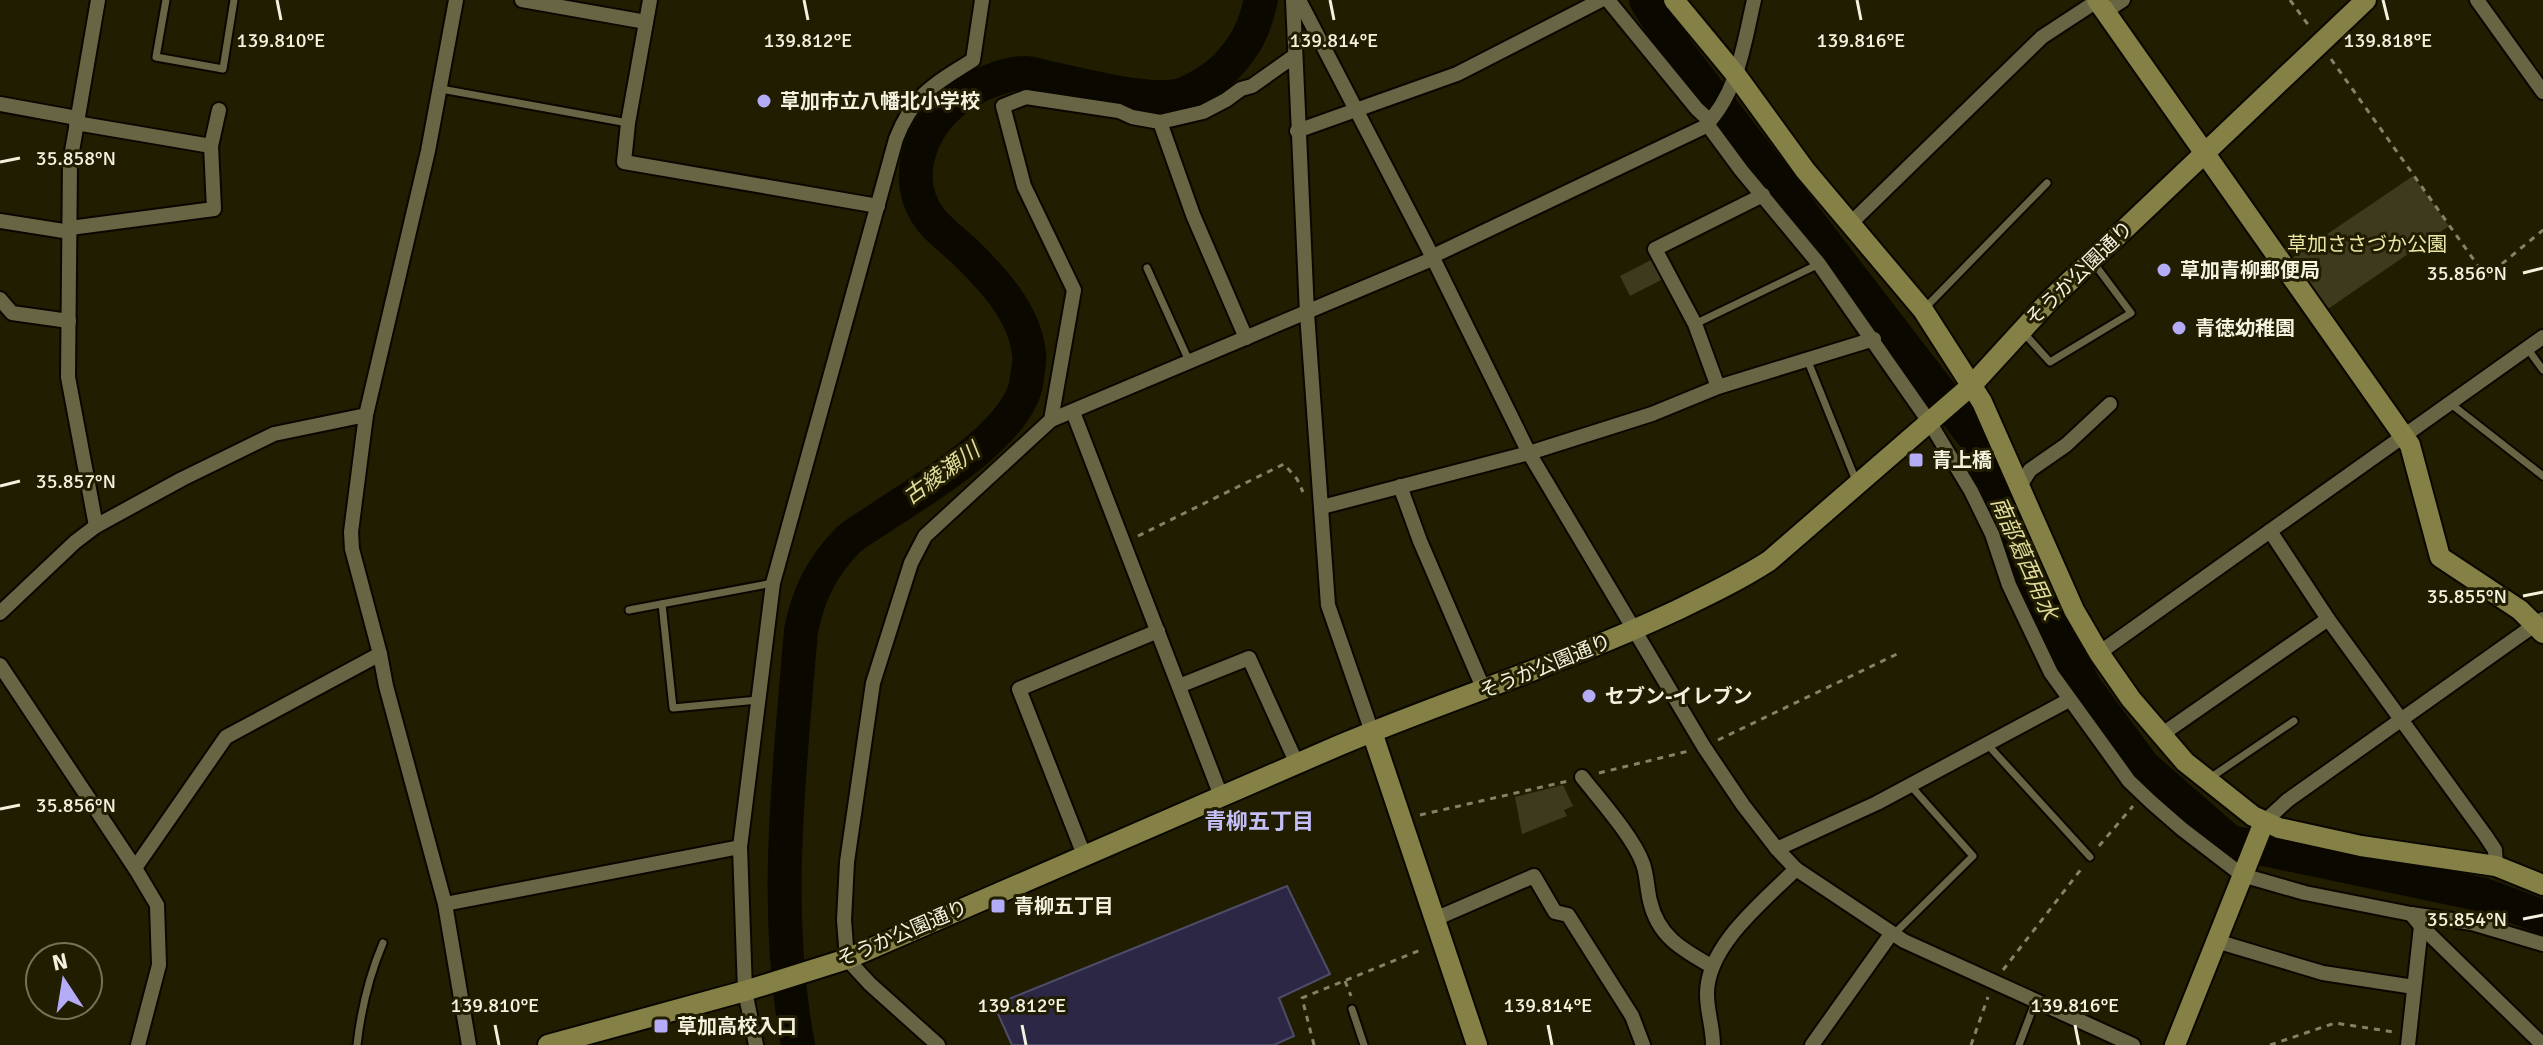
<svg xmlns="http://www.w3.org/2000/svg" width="2543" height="1045" font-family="Signika,'Noto Sans JP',sans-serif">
<rect width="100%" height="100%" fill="#211d00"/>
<g fill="#3d3a1e">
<polygon points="2413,176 2449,226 2322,313 2286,262"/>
<polygon points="1653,259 1663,279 1630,296 1620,276"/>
<polygon points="1563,785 1573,806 1564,810 1567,816 1522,834 1515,797"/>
</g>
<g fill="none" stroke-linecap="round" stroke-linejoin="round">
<g stroke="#0b0800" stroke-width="34">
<polyline points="1646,0 1676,49 1981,446 2000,507 2084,686 2144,767 2230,842 2484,895 2543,917"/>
<path d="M798,1045C772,908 790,767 801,630C809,593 821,568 848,540C858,531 872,524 883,516C924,489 1023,431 1027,378C1028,370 1030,361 1029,354C1025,312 991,277 962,249C952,240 940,231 931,220C900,180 920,127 957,99C972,87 1005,73 1024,73C1033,73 1044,77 1053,79C1085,85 1155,105 1184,94C1198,88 1214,78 1225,68C1246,46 1254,30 1261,0"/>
</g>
</g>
<polygon fill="#2b2744" stroke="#4f4c69" stroke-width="2" points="1287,886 1330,974 1279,998 1294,1036 1274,1045 1012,1045 994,1005"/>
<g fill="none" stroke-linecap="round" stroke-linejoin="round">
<defs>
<g id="lane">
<polyline points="166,0 156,57 223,69 234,0"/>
<polyline points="441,89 628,123"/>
<polyline points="1147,268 1189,361"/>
<polyline points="1926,307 2047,183"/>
<polyline points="1695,324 1819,264"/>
<polyline points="2022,331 2050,362 2131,313 2093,262"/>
<polyline points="2527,348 2543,370"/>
<polyline points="1807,359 1857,483"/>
<polyline points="2451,404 2543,476"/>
<polyline points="662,604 673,708 758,700"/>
<polyline points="629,610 773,583"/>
<polyline points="1987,744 2090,857"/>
<polyline points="2210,778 2294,721"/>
<polyline points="1894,934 1973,856 1910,785"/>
<polyline points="1352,1009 1364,1045"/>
<path d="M357,1045C361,1010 369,976 383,943"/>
<polyline points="2019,1045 2036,1000"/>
</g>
<g id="street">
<polyline points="456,0 428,151 366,415 351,532 352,549 380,654 386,686 445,904 469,1045"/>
<polyline points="522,0 646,22"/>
<polyline points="650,0 628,123 624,162 878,206"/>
<polyline points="1293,0 1307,313 1328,605 1372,732"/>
<polyline points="1299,0 1427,246 1529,453 1704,747 1743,805 1777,849 1796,869 1904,941 2133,1045"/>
<polyline points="1608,0 1697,109 1710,121"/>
<polyline points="2477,0 2543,92"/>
<polyline points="2105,12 2123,0"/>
<polyline points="0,104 77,118"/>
<polyline points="1160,122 1193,215 1246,338"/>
<polyline points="76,123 211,146"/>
<polyline points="1707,124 1741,170 1819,264 1930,423 1971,491 1992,534 2009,585 2051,673 2129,781 2151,802 2182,829 2242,875 2305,893 2411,914 2472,923 2543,944"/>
<polyline points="1297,131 1457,74 1601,0"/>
<polyline points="0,221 70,232"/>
<polyline points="1851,223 2042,37 2097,1"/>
<polyline points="70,228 214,209 211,146 219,110"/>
<path d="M1431,257L1704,127C1738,94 1744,43 1754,0"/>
<polyline points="0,299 12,313 69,321"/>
<polyline points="1718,387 1695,324 1655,249 1763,195"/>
<polyline points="1073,412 1221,796"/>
<polyline points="1051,420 1074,290 1024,186 1003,106 1026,97 1119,111 1132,117 1160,122 1203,112 1226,100 1241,89 1252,86 1293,57"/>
<polyline points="1400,486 1420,541 1484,690"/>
<polyline points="2020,486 2030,470 2066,445 2110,404"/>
<polyline points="1322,507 1529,453 1652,414 1718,387 1874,339"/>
<polyline points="96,526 68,377 70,163 98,0"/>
<polyline points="0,613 75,542 96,526 182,479 274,434 366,415"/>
<polyline points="2099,653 2270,531"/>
<polyline points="0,665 135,868 157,905 159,965 138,1045"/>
<polyline points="1179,686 1249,658 1297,764"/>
<polyline points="2161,735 2328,619"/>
<path d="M1582,777C1600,800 1634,838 1643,864C1647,875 1647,889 1650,901C1658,936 1681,949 1711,966"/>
<polyline points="2264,822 2288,800 2543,619"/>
<polyline points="1777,849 1877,803 2069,700"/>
<polyline points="1084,855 1019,689 1158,631"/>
<polyline points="2496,866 2495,850 2485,835 2328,619 2270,531 2543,337"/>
<polyline points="135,868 226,737 380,654"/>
<polyline points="445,904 740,847"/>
<polyline points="2411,914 2421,926 2543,1045"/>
<polyline points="1435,919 1534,876 1555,912 1568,915 1632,1016 1643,1045"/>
<polyline points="2216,941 2323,973 2414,987"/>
<path d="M756,1045L745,991L740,847L773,583L896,139C913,95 934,84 973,60L982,0"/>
<polyline points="938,1045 870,984 847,959 844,920 847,862 873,683 911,563 925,536 1051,420 1432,259"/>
<path d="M1713,1045C1713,1028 1707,1011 1707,995C1706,946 1764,901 1796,869"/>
<polyline points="1812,1045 1891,934"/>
<polyline points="2408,1045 2421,926"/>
</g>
<g id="secondary">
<polyline points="1674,0 1736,75 1805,170 1923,310 1982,402 2074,610 2099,653 2131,699 2185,762 2253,816 2279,828 2361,846 2496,866 2543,885"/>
<polyline points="2097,0 2410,445 2440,557 2520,610 2543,633"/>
<polyline points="1372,732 1477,1045"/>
<path d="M548,1045L745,991L847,959L1340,745C1450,699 1564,663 1673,612C1706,596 1738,581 1769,561L1972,385L2049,301L2366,0"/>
<polyline points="2175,1045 2264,822"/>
</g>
</defs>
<use href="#lane" stroke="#0a0700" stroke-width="11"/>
<use href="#street" stroke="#0a0700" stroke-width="18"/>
<use href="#secondary" stroke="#0a0700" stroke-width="24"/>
<g stroke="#85826a" stroke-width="3" stroke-dasharray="6 6" stroke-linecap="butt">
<polyline points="2290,0 2309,26"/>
<polyline points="2331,59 2486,277 2543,230"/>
<polyline points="1138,536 1284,464 1297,479 1303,492"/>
<polyline points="1718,740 1897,654"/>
<polyline points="1599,773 1689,751"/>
<polyline points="1420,815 1568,781"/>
<polyline points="2099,846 2133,806"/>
<polyline points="2003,970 2082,868"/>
<polyline points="1345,981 1351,996"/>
<polyline points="1314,1045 1302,998 1423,949"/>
<polyline points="1971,1045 1988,997"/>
<polyline points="2270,1045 2335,1023 2394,1032"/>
</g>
<use href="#lane" stroke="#686544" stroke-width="7"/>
<use href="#street" stroke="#686544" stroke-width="14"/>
<use href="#secondary" stroke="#858046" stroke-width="20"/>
</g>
<path fill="none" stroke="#f3f2df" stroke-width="3" d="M277,0L281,20M804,0L808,20M1330,0L1334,20M1857,0L1861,20M2383,0L2388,20M0,162L20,158M2523,273L2543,268M0,486L20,481M2523,596L2543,592M0,809L20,805M2523,919L2543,915M495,1025L499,1045M1022,1025L1026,1045M1548,1025L1552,1045M2075,1025L2079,1045"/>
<g fill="#b5acf8" stroke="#211d00" stroke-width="3">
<circle cx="764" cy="101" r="8"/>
<circle cx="2164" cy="270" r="8"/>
<circle cx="2179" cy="328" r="8"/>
<rect x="1908" y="452" width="16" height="16" rx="4"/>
<circle cx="1589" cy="696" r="8"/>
<rect x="990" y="898" width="16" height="16" rx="4"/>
<rect x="653" y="1018" width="16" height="16" rx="4"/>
</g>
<g text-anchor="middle" stroke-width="6" stroke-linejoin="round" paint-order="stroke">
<g font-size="20" font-weight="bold" fill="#f3f2df" stroke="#211d00" text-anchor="start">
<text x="780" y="108">草加市立八幡北小学校</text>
<text x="2180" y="277">草加青柳郵便局</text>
<text x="2195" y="335">青徳幼稚園</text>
<text x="1932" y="467">青上橋</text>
<text x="1605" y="703">セブン-イレブン</text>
<text x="1014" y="913">青柳五丁目</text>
<text x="677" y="1033">草加高校入口</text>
</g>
<g font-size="20" fill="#ece7a7" stroke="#211d00">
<text x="2367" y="251">草加ささづか公園</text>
</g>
<g font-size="20" fill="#f3f2df" stroke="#211d00">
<text transform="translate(2079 273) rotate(-44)" y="7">そうか公園通り</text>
<text transform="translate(1545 666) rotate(-22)" y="7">そうか公園通り</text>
<text transform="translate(902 933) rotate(-23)" y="7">そうか公園通り</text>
</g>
<g font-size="22" font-style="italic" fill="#e1dc9c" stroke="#211d00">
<text transform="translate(941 473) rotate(-36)" y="8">古綾瀬川</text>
<text transform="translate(2025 558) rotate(66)" y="8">南部葛西用水</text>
</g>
<g font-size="22" font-weight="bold" fill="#c4bff8" stroke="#211d00">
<text x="1259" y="829">青柳五丁目</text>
</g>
</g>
<g font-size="20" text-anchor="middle" fill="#f3f2df" stroke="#211d00" stroke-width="6" stroke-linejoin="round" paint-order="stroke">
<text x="281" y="47">139.810°E</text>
<text x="808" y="47">139.812°E</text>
<text x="1334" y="47">139.814°E</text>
<text x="1861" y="47">139.816°E</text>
<text x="2388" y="47">139.818°E</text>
<text x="76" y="165">35.858°N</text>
<text x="2467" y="280">35.856°N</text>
<text x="76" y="488">35.857°N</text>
<text x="2467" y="603">35.855°N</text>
<text x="76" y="812">35.856°N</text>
<text x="2467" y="926">35.854°N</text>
<text x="495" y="1012">139.810°E</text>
<text x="1022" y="1012">139.812°E</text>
<text x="1548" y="1012">139.814°E</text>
<text x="2075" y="1012">139.816°E</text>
</g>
<g transform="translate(64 981) rotate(348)"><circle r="38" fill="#211d00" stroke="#757259" stroke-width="2"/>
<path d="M0-6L14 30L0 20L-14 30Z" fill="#b5acf8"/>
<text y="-12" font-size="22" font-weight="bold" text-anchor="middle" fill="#f3f2df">N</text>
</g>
</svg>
